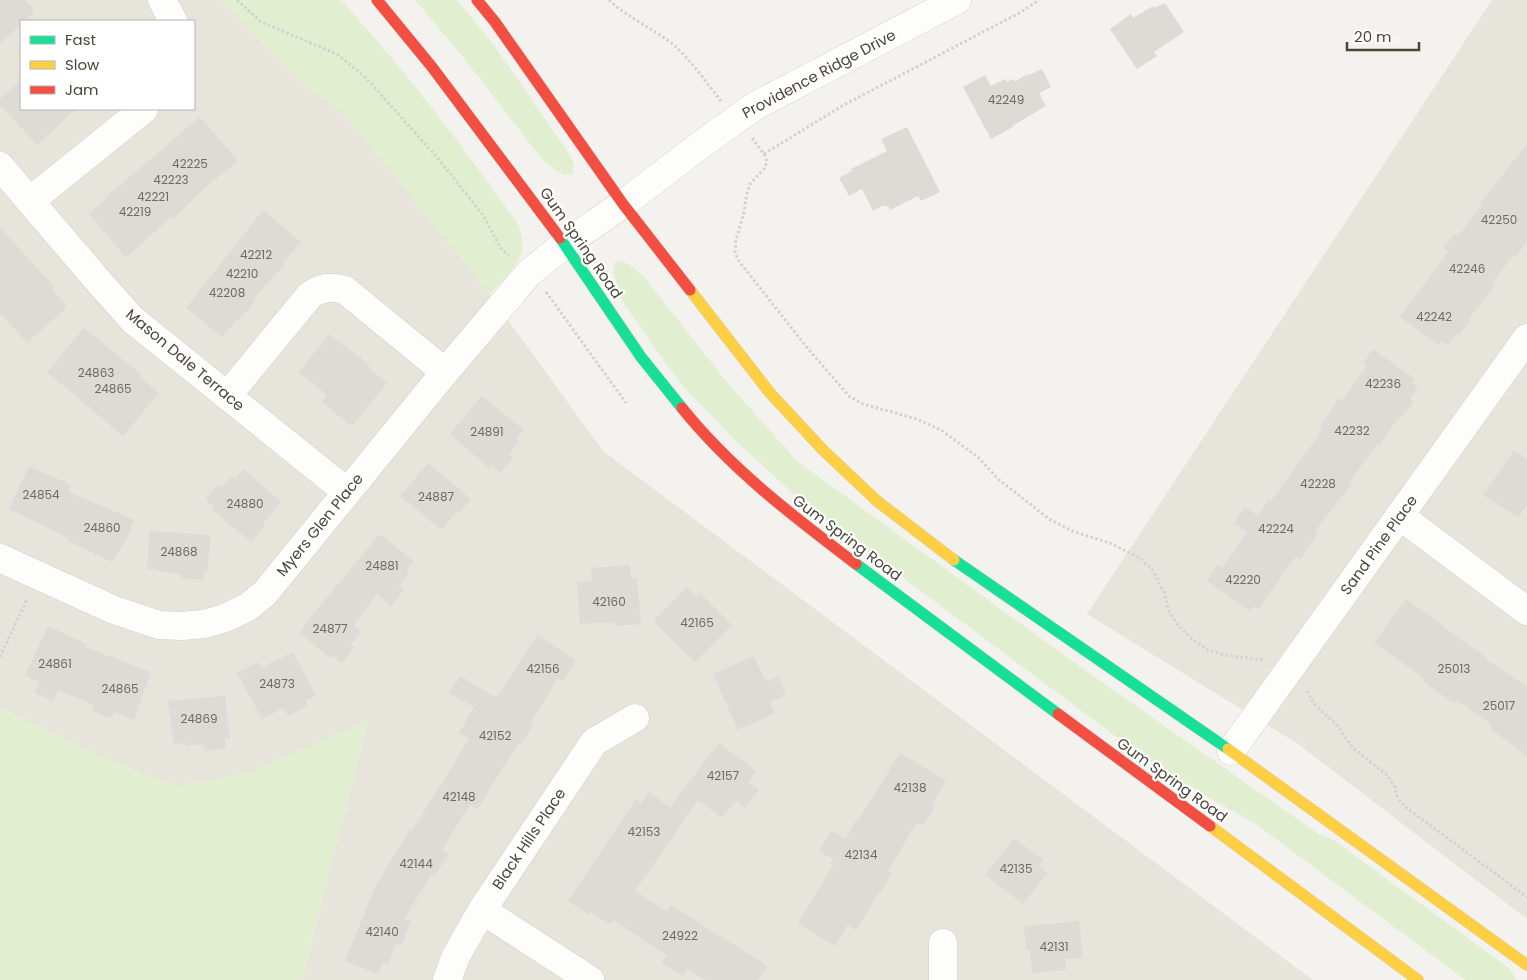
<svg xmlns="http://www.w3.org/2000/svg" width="1527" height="980" font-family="Poppins,sans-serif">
<rect width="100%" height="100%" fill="#f4f2ee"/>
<g fill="#e7e4dc" fill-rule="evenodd">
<path d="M0,0H222L259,40L310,90L343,112L487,291L603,451L1313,980H302L368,721L247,773L178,786L126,767L0,708ZM21,21H194V109H21Z"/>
<polygon points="1492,0 1527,0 1527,919 1298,744 1087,614"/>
</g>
<g fill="#e1eecf">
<path d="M222,0H341C406,71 464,147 519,226C521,235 524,245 521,254C515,269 500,283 489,295L487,291L343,112L310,90L259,40Z"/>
<path d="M415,0H457L493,44L564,146C570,155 576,163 573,174C560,178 556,167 545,163L463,57Z"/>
<path d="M617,261C628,261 637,270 644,277L730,386L797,461L1075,663L1317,833L1332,839L1509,968L1517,980H1465L1256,824L1162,771L807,506L739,444L688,392L666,364L622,301L613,271L614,265Z"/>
<polygon points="0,708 126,767 178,786 247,773 368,720 302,980 0,980"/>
</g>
<g fill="#dedbd6">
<polygon points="0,0 25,0 35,11 24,21 21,21 21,24 0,44"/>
<polygon points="1165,3 1184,32 1154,52 1157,56 1137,69 1110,29 1131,14 1133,18 1153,6 1154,8"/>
<polygon points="1042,69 1051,87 1039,93 1046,106 1012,126 1013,127 991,139 963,87 985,75 991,86 1005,79 1007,82 1013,79 1015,81 1028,74 1029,75"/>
<polygon points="21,80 21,109 76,109 37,145 0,105 0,99"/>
<polygon points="200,117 238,161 208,185 173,219 171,217 126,258 89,214 107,198 106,197"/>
<polygon points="907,127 940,192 921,201 918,196 890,210 888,206 885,207 884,205 873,211 862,189 849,196 839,178 852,171 851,169 887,151 881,139"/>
<polygon points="1527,144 1527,241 1516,256 1514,254 1492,284 1495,286 1469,319 1471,320 1459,336 1457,334 1448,345 1442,341 1439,345 1400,317 1448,252 1443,248 1454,234 1458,236 1482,205 1480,203"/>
<polygon points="263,210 301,242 283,263 285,264 254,298 256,300 240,319 238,318 222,337 186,308"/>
<polygon points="0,227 54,287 52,289 67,307 27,343 0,313"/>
<polygon points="84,328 142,375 140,377 159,393 123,436 47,372"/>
<polygon points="329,334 370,365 368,367 387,383 352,426 321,402 327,395 299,372"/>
<polygon points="1373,349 1415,379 1411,383 1418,388 1410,399 1413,402 1401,418 1399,417 1379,446 1377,444 1350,482 1352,483 1314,532 1318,534 1300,560 1296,557 1293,560 1258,610 1253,606 1250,611 1207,581 1218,564 1222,568 1247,532 1234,523 1245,507 1258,516 1269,500 1271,501 1319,435 1318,434 1322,429 1320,427 1339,399 1342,401 1367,366 1363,363"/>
<polygon points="482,396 524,430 516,439 519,442 509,454 513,458 500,473 491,465 489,468 450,434"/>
<polygon points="1514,450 1527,459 1527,504 1518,517 1483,495"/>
<polygon points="428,463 471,499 459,513 457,511 442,530 400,496"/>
<polygon points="29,466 71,485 69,492 134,520 127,538 112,562 68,541 69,538 9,509"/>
<polygon points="243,469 281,501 263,524 265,525 251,542 212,510 215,507 205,499 218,484 221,487 233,476 235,478"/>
<polygon points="150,531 211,535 207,572 204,572 203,580 181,578 181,574 147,569"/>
<polygon points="380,534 413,561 407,570 409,572 399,586 404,590 391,606 377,594 354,625 361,632 351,644 355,647 341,664 333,656 330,658 300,633 314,613"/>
<polygon points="630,565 631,578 637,578 641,624 614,626 614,622 580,624 577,582 592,581 591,568"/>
<polygon points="687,587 697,597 700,593 732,625 695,662 653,621"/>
<polygon points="1406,599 1441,623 1440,624 1486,657 1486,659 1527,687 1527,756 1489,728 1492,725 1456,700 1454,703 1422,681 1424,678 1374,643"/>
<polygon points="48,626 86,644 85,647 151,672 134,720 114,712 111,718 92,711 94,705 58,690 53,701 35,693 39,682 25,675"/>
<polygon points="537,635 576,660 563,681 558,678 531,722 534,724 521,744 519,742 477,810 470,805 442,850 449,854 435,876 432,874 404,919 411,921 402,944 397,942 388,964 383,962 378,974 345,961 376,885 410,830 412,831 469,739 459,733 474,707 449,693 460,676 497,698"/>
<polygon points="293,652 316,696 306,700 307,706 288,716 283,708 262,719 237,673 258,662 261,668"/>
<polygon points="754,656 766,682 778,676 786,695 770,702 775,713 738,730 713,674"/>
<polygon points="225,696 230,738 225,738 226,748 205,751 204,744 185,746 185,743 174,744 168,701"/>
<polygon points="719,743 756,771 748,782 759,790 745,808 736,801 722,818 698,800 635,891 667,912 671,905 767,966 758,980 705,980 688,969 683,976 661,963 667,955 613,920 610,924 591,912 589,915 568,901 636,799 641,803 649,792 670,807"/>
<polygon points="900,753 946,781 932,804 935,806 923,825 917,822 888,871 892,873 880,893 879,892 856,930 847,925 835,946 798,924 833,865 830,863 833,859 819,851 832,831 845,839 856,820 858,821"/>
<polygon points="1014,838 1043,860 1039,866 1047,873 1023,904 985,875"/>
<polygon points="1079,921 1083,958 1065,959 1066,970 1032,973 1030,950 1026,950 1024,926"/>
</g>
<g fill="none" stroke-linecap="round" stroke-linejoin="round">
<defs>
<g id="street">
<polyline points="162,0 173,21"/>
<polyline points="0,166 99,282 133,320 347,492"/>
<polyline points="30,201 144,109"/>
<path d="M227,396L310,295C321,287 332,286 345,290L445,372"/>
<polyline points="1400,516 1527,611"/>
<polyline points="0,558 114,610 159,625 182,626 204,624 225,618 248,607 265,593 445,372 529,273 565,244 623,204 706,141 755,106 957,0"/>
<polyline points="1231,751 1527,338"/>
<polyline points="482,910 590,980"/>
<polyline points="943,943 943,980"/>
<polyline points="447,980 456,956 482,910 594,742 635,718"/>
</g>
<g id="fast">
<polyline points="560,238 641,357 682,408"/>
<polyline points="954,560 1228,749"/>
<polyline points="856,564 1058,714"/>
</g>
<g id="slow">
<polyline points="690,290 770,393 823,450 877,501 954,560"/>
<polyline points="1228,749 1527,965"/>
<polyline points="1210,826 1418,980"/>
</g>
<g id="jam">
<polyline points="377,0 432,67 560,238"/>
<polyline points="477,0 495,22 623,204 690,290"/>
<path d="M682,408C731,469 794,517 856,564"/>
<polyline points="1058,714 1210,826"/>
</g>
</defs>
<use href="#street" stroke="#d2d0cb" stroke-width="29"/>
<use href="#fast" stroke="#d3cfc5" stroke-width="12"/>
<use href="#slow" stroke="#d3cfc5" stroke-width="12"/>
<use href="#jam" stroke="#d3cfc5" stroke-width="12"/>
<g stroke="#d3d2cc" stroke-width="3" stroke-dasharray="2.5 2.5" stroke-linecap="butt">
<polyline points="237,0 261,22 337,54 366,78 436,156 483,215 500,247 509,256"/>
<path d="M609,0C627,17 650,27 670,42C690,58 705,81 721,101"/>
<polyline points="752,138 764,154 767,162 764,169 750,184 747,193 744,212 736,240 735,252 738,260 809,350 850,397 863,404 917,419 941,430 979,458 998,479 1049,519 1072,531 1110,543 1138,557 1151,568 1165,594 1169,612 1178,625 1193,640 1208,650 1225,655 1264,660"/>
<polyline points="764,154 842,106 1021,12 1039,0"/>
<polyline points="546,292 626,403"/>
<polyline points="0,657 27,599"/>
<polyline points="1307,691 1314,704 1336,724 1353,748 1388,776 1395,787 1397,796 1404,806 1527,897"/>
</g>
<use href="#street" stroke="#fdfdfc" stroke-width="28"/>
<use href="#fast" stroke="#16e098" stroke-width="11"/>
<use href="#slow" stroke="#ffcf43" stroke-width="11"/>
<use href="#jam" stroke="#f24e42" stroke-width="11"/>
</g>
<g text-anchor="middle" stroke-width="4.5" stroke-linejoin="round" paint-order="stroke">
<g font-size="12" fill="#706a61">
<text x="1006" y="104">42249</text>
<text x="190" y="168">42225</text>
<text x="171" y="184">42223</text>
<text x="153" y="201">42221</text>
<text x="135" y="216">42219</text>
<text x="1499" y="224">42250</text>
<text x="256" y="259">42212</text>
<text x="1467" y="273">42246</text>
<text x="242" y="278">42210</text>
<text x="227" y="297">42208</text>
<text x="1434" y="321">42242</text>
<text x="96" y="377">24863</text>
<text x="1383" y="388">42236</text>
<text x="113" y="393">24865</text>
<text x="1352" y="435">42232</text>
<text x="487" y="436">24891</text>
<text x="1318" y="488">42228</text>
<text x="41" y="499">24854</text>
<text x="436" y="501">24887</text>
<text x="245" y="508">24880</text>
<text x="102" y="532">24860</text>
<text x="1276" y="533">42224</text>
<text x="179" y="556">24868</text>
<text x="382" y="570">24881</text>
<text x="1243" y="584">42220</text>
<text x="609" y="606">42160</text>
<text x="697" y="627">42165</text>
<text x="330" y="633">24877</text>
<text x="55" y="668">24861</text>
<text x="543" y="673">42156</text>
<text x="1454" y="673">25013</text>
<text x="277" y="688">24873</text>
<text x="120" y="693">24865</text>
<text x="1499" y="710">25017</text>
<text x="199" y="723">24869</text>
<text x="495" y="740">42152</text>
<text x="723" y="780">42157</text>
<text x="910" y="792">42138</text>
<text x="459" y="801">42148</text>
<text x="644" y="836">42153</text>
<text x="861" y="859">42134</text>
<text x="416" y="868">42144</text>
<text x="1016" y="873">42135</text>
<text x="382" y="936">42140</text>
<text x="680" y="940">24922</text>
<text x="1054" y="951">42131</text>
</g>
<g font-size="15" fill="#4b4439" stroke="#fff">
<text transform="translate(819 74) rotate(-28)" y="5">Providence Ridge Drive</text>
<text transform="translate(581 243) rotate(55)" y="5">Gum Spring Road</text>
<text transform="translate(185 360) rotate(40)" y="5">Mason Dale Terrace</text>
<text transform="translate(320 525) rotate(-51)" y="5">Myers Glen Place</text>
<text transform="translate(847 538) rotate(37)" y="5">Gum Spring Road</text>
<text transform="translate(1379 545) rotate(-54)" y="5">Sand Pine Place</text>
<text transform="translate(1172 780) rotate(36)" y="5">Gum Spring Road</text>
<text transform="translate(529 839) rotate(-56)" y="5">Black Hills Place</text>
</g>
</g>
<rect x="20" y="20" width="175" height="90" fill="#ffffff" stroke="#b7b4b0"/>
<rect x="30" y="36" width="25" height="8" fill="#16e098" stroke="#b7b4b0"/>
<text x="65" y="45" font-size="15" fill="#4b4439">Fast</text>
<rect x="30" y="61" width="25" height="8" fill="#ffcf43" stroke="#b7b4b0"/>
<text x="65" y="70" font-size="15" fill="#4b4439">Slow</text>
<rect x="30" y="86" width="25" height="8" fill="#f24e42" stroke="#b7b4b0"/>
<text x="65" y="95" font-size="15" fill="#4b4439">Jam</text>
<path d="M1347 42v8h72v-8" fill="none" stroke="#4b4439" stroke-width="2.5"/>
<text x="1354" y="42" font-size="15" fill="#4b4439" stroke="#ffffff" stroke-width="4" paint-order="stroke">20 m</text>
</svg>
